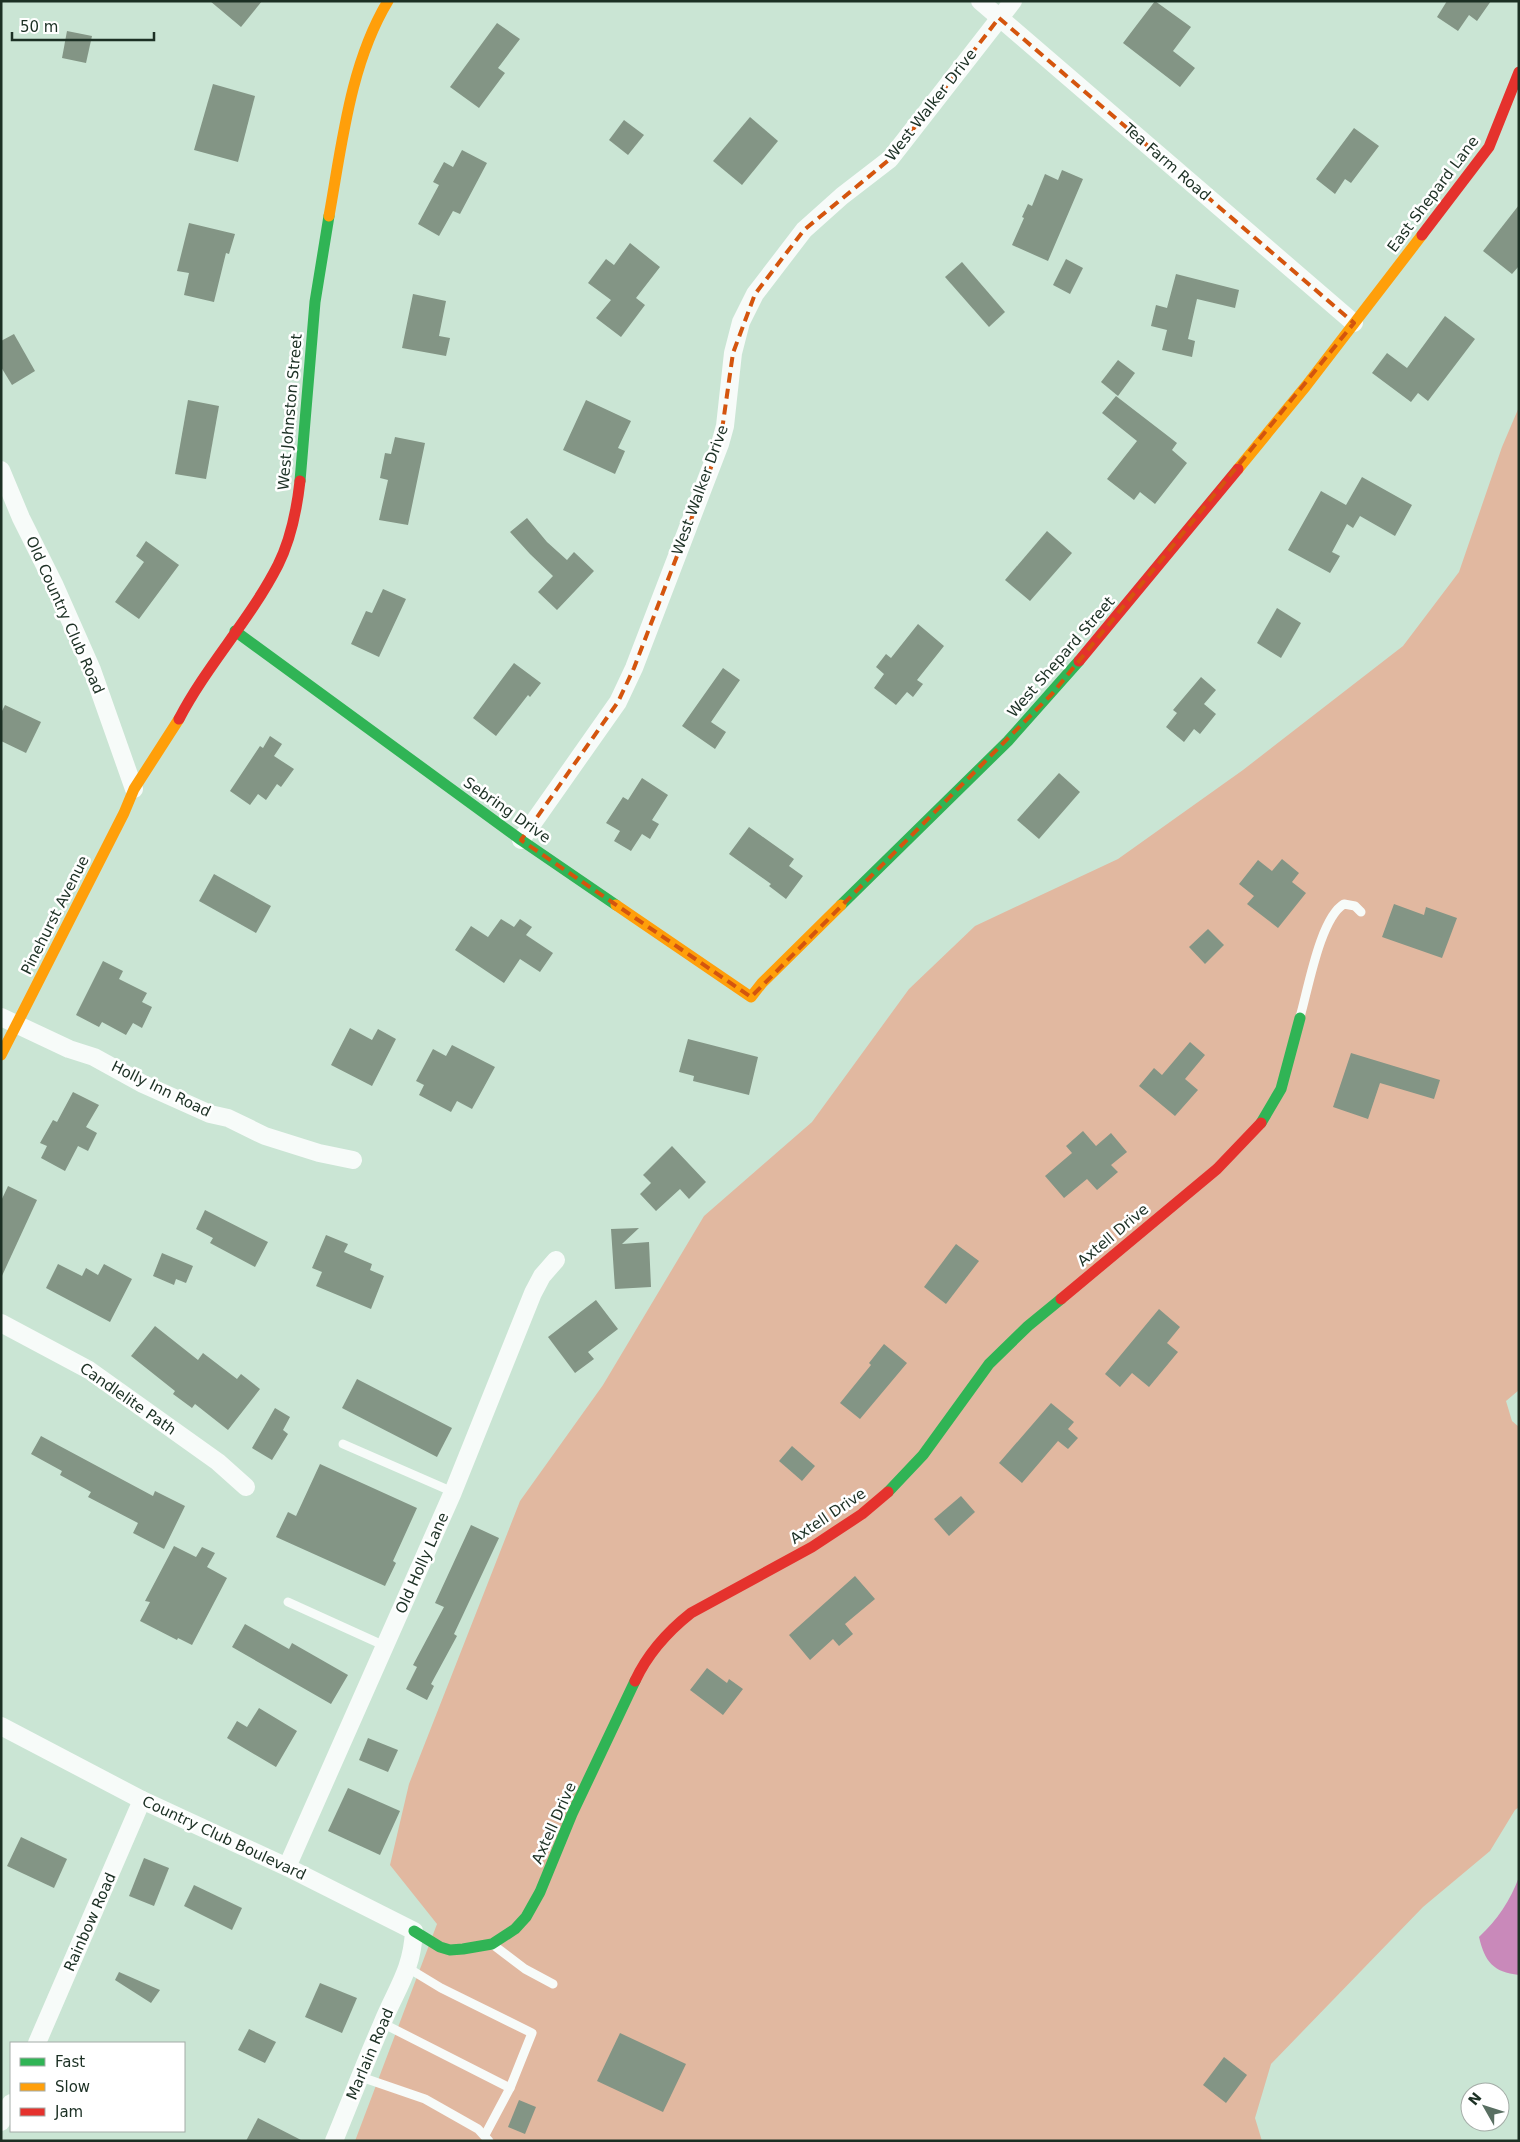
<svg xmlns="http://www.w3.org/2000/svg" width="1520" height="2142" font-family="'DejaVu Sans',sans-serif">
<rect width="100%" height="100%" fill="#cae5d4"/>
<polygon fill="#e1b8a0" points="1519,407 1519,1390 1506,1401 1512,1421 1519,1427 1519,1807 1515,1810 1490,1851 1423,1907 1271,2064 1255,2118 1262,2141 355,2141 437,1924 390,1865 409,1784 520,1501 603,1385 704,1216 812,1122 909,989 975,926 1118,859 1243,770 1403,646 1459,572 1502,447"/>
<path fill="#c989ba" d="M1519,1877V1975C1493,1972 1485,1962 1479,1937C1498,1919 1510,1901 1519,1877Z"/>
<g fill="#839585">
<polygon points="210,1 262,1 241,27"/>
<polygon points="1155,1 1191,27 1173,51 1195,68 1180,87 1123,43"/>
<polygon points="1447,1 1491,1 1477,21 1469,15 1458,31 1437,17"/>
<polygon points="497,23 520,39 498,68 505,73 479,108 450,87"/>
<polygon points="67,31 92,36 86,63 62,58"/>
<polygon points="213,84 255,96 238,162 194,150"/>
<polygon points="750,117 778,141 742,185 713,161"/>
<polygon points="624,120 644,135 628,155 609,140"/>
<polygon points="1354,128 1379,146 1351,183 1345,179 1335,194 1316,179"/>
<polygon points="462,150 487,163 460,214 453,211 439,236 418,224 439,185 433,182 444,162 453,167"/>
<polygon points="1062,170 1083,179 1048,261 1012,245 1024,218 1022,217 1028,204 1032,206 1045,174 1058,180"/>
<polygon points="1519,205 1519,266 1512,274 1483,251"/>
<polygon points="189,223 235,234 229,254 226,253 214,302 184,295 189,273 177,271"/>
<polygon points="630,243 660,267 636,298 645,305 621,337 596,318 611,300 588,283 606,259 614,265"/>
<polygon points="1066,259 1083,268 1070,294 1053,285"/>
<polygon points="962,262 1005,312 989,327 945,277"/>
<polygon points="1176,274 1239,290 1235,308 1197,299 1188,339 1195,341 1192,357 1162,350 1167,330 1151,326 1156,305 1167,308"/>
<polygon points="413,294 446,301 439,336 450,338 446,356 402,348"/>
<polygon points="1445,316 1475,339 1428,401 1418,393 1411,402 1372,373 1387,353 1407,368"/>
<polygon points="14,334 35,371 12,385 1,367 1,341"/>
<polygon points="1118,360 1135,373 1118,396 1101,382"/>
<polygon points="1116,396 1177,443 1172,450 1187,463 1155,504 1140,492 1134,500 1107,479 1137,441 1102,413"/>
<polygon points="188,400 219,406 206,479 175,474"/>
<polygon points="586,400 631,421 618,448 625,451 615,474 563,450"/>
<polygon points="395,437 425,443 408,525 379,520 388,480 380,478 385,453 391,454"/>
<polygon points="1362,477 1412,505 1395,536 1360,516 1353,528 1347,524 1332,552 1340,556 1330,573 1288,550 1321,491 1346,505"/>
<polygon points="527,518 547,542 567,560 574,552 594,571 557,610 538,592 553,576 530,554 510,532"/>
<polygon points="1047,531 1072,553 1030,601 1005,580"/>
<polygon points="146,541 179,565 139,619 115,602 144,562 136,556"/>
<polygon points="383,589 406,599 379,657 351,644 366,611 372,613"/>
<polygon points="1277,608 1301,623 1281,658 1257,643"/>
<polygon points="918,624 944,646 917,680 923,684 913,697 907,692 896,705 874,688 884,674 876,667 886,654 891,658"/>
<polygon points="514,663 541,683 530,697 528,695 496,736 473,718"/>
<polygon points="723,668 740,680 711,722 726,732 715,749 682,726"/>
<polygon points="1201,677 1216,690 1204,704 1216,714 1200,734 1194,729 1184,742 1166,727 1177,713 1173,710"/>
<polygon points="5,705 41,722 26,753 1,741 1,713"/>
<polygon points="270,736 282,744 274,756 294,769 281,787 277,784 266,800 258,794 250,805 230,791 260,746 263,748"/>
<polygon points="1059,773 1080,792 1039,839 1017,820"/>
<polygon points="642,778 668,795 652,820 659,824 650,839 642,834 631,851 614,841 620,831 606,823 623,797 628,800"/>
<polygon points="749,827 794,859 789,866 803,876 786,899 769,886 771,884 729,854"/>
<polygon points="1282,859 1299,873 1292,882 1306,893 1278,928 1247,904 1254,896 1239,884 1258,860 1272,871"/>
<polygon points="214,874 271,906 256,933 199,901"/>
<polygon points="1394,904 1424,915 1426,907 1457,918 1442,958 1382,937"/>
<polygon points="501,919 514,927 520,919 532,927 526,935 553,953 540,972 520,959 504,983 455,950 471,926 488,937"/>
<polygon points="1208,929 1224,945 1205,964 1189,947"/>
<polygon points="103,961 123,971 119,979 147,993 142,1002 152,1007 142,1028 133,1023 126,1035 102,1022 99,1027 76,1015"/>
<polygon points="350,1028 372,1040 378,1029 396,1039 372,1086 331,1065"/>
<polygon points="688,1039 758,1057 749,1095 693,1081 694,1076 679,1072"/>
<polygon points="1190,1042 1205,1055 1185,1079 1198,1090 1175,1116 1139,1086 1154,1068 1162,1075"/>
<polygon points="452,1045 495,1067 472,1109 457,1101 451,1112 419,1095 424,1085 416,1081 433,1049 446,1056"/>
<polygon points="1351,1053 1440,1080 1434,1099 1380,1083 1368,1119 1333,1107"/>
<polygon points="73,1092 99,1105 86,1127 97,1133 88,1151 78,1146 65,1171 41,1158 47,1146 40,1143 53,1120 57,1122"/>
<polygon points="1083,1131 1096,1146 1111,1133 1127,1152 1111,1165 1118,1172 1097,1190 1087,1179 1064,1198 1045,1176 1072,1153 1066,1146"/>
<polygon points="672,1146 706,1182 689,1199 680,1189 656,1211 640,1194 651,1183 643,1175"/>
<polygon points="8,1186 37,1200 1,1278 1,1201"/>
<polygon points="205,1210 268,1242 255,1267 210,1243 213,1238 196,1229"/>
<polygon points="639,1228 622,1244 649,1242 651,1287 615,1289 611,1229"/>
<polygon points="326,1235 348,1244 344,1252 372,1264 370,1270 384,1276 371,1309 316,1286 322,1272 312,1268"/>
<polygon points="956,1244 979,1261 946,1304 924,1287"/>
<polygon points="162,1253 193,1266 186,1283 176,1279 174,1285 153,1276"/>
<polygon points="58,1264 82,1276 86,1268 98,1275 104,1264 132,1279 110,1322 46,1288"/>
<polygon points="596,1300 618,1329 588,1352 594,1359 575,1373 548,1337"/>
<polygon points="1159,1309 1180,1327 1167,1343 1178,1352 1149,1387 1132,1373 1120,1387 1105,1374"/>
<polygon points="155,1326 198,1360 203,1353 237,1379 241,1374 260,1389 228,1430 195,1404 192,1408 173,1394 175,1391 131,1356"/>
<polygon points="884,1344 907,1363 860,1419 840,1403 871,1365 869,1363"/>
<polygon points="357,1379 452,1428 437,1457 342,1408"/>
<polygon points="1051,1403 1074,1422 1068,1429 1078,1438 1068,1449 1058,1441 1022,1483 999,1463"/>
<polygon points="275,1408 290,1417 283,1430 288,1434 272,1460 252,1448"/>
<polygon points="41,1436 153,1496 155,1491 185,1506 164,1549 133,1533 138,1523 88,1497 91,1492 60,1475 62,1471 31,1454"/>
<polygon points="792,1446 815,1466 802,1481 779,1461"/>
<polygon points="320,1464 417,1508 393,1561 396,1563 385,1586 276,1537 288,1512 296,1516"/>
<polygon points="961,1496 975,1512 949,1536 934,1519"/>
<polygon points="471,1525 499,1538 454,1634 457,1636 431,1684 434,1686 427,1700 406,1689 417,1667 413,1665 444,1607 435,1603"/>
<polygon points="174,1546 196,1557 202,1547 215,1553 207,1567 227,1578 192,1645 178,1638 177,1640 140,1621 150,1602 145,1601"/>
<polygon points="855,1576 875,1599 845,1624 853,1634 839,1646 833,1639 810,1660 789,1635"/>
<polygon points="245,1624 289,1649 292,1643 348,1675 331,1704 232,1647"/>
<polygon points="707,1668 727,1683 729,1679 743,1689 723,1715 690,1690"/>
<polygon points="259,1708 297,1731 276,1767 227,1738 237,1721 247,1727"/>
<polygon points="368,1738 398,1750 388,1772 359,1760"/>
<polygon points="348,1788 400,1811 380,1855 328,1831"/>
<polygon points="21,1837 67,1859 54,1888 7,1866"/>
<polygon points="144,1858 169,1868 154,1906 129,1896"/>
<polygon points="194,1885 242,1908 232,1930 184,1906"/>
<polygon points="119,1972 160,1990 151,2003 115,1980"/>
<polygon points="320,1983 357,1998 342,2033 305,2017"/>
<polygon points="249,2029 276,2042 265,2063 238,2050"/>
<polygon points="620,2033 686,2064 663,2112 597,2081"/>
<polygon points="1224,2057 1247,2075 1226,2103 1203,2085"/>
<polygon points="519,2100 536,2107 525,2134 508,2127"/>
<polygon points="258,2118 303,2141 246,2141"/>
</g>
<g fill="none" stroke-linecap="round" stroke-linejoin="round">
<g stroke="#f7fbf9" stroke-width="9">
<path d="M1300,1017C1308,990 1320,918 1344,904L1355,906L1361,912"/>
<polyline points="343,1444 453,1492"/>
<polyline points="288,1602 385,1646"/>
<polyline points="492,1944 525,1969 553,1984"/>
<polyline points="408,1968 441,1988 532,2033 510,2088 485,2135"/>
<polyline points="382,2023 510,2088"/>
<polyline points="361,2077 425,2099 478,2129 489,2141"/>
</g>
<g stroke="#f7fbf9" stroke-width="18">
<polyline points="980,1 1354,323"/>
<polyline points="1,470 21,518 54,584 92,670 134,789"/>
<polyline points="521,840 618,702 634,668 720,444 725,426 733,353 741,322 755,294 804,230 842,196 890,159 1013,1"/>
<polyline points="1,1017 69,1049 94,1057 143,1084 210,1114 228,1118 265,1136 319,1153 353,1160"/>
<polyline points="1,1323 89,1370 218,1462 246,1487"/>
<path d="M1,1726L142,1800L287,1867L414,1931C412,1971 396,1989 382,2024C365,2063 350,2102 334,2141"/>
<polyline points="287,1867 453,1492 533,1293 542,1276 556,1260"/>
<polyline points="37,2043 142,1800"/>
<polyline points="1,2122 11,2103"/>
</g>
<g stroke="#30b455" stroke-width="11">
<polyline points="300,481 315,302 329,216"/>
<polyline points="235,631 521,840 616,905"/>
<polyline points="841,905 1008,741 1079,661"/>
<polyline points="1261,1123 1281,1089 1300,1018"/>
<polyline points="888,1492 923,1455 989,1364 1028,1326 1061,1299"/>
<polyline points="414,1931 440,1947 450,1950 463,1949 492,1944 515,1929 526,1917 540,1892 572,1814 635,1681"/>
</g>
<g stroke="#ff9f0a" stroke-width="11">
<path d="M329,216C342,144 350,64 388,1"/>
<polyline points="1238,469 1306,386 1422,235"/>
<polyline points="616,905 751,997 762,983 841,905"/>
<polyline points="1,1055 124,813 134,789 179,719"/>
</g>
<g stroke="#e5322d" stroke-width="11">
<polyline points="1422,235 1489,147 1519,72"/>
<polyline points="1079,661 1238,469"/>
<path d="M179,719C207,665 250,620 278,565C290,541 297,508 300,481"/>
<polyline points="1061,1299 1217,1169 1261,1123"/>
<path d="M635,1681C648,1653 667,1632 691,1613L812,1547L862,1514L888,1492"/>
</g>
</g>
<path fill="none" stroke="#d4550e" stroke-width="4" stroke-dasharray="10 6" stroke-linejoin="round" d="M999,18L1354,323L1052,694L751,997L521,840L618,702L634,668L720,444L733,353L755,294L804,230L890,159Z"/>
<g text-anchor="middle" stroke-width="5" stroke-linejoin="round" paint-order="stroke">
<g font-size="15" fill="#1c3024" stroke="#fff">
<text transform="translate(931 105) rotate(-52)" y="5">West Walker Drive</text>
<text transform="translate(1167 162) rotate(41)" y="5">Tea Farm Road</text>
<text transform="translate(1433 194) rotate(-53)" y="5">East Shepard Lane</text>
<text transform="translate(290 412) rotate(-85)" y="5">West Johnston Street</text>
<text transform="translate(700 490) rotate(-70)" y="5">West Walker Drive</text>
<text transform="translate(65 615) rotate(66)" y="5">Old Country Club Road</text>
<text transform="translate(1061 657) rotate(-49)" y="5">West Shepard Street</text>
<text transform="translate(507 810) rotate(35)" y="5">Sebring Drive</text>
<text transform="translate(55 915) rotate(-63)" y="5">Pinehurst Avenue</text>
<text transform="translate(161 1089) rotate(26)" y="5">Holly Inn Road</text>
<text transform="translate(1113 1235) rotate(-40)" y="5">Axtell Drive</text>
<text transform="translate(128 1399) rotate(35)" y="5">Candlelite Path</text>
<text transform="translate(828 1516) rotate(-34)" y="5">Axtell Drive</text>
<text transform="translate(422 1563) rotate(-66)" y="5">Old Holly Lane</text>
<text transform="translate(554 1823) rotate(-66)" y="5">Axtell Drive</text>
<text transform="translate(224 1838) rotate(25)" y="5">Country Club Boulevard</text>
<text transform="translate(90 1922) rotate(-66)" y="5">Rainbow Road</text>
<text transform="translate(370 2054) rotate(-67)" y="5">Marlain Road</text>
</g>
</g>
<rect width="1520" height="2142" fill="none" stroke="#1c3024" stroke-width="5"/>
<rect x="10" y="2042" width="175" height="90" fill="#ffffff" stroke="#a4aca7"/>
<rect x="20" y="2058" width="25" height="8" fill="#30b455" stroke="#a4aca7"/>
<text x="55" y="2067" font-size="15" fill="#1c3024">Fast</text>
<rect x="20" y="2083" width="25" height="8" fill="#ff9f0a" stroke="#a4aca7"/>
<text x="55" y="2092" font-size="15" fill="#1c3024">Slow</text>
<rect x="20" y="2108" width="25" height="8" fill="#e5322d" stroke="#a4aca7"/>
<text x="55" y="2117" font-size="15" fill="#1c3024">Jam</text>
<g transform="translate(1485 2107) rotate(309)"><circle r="24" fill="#ffffff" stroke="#a4aca7"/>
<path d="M0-4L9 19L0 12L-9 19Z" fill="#596f62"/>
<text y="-8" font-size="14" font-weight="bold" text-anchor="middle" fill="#1c3024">N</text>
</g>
<path d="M12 32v8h142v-8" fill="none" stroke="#1c3024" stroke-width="2.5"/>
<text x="20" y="32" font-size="15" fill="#1c3024" stroke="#ffffff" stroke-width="4" paint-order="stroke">50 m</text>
</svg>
